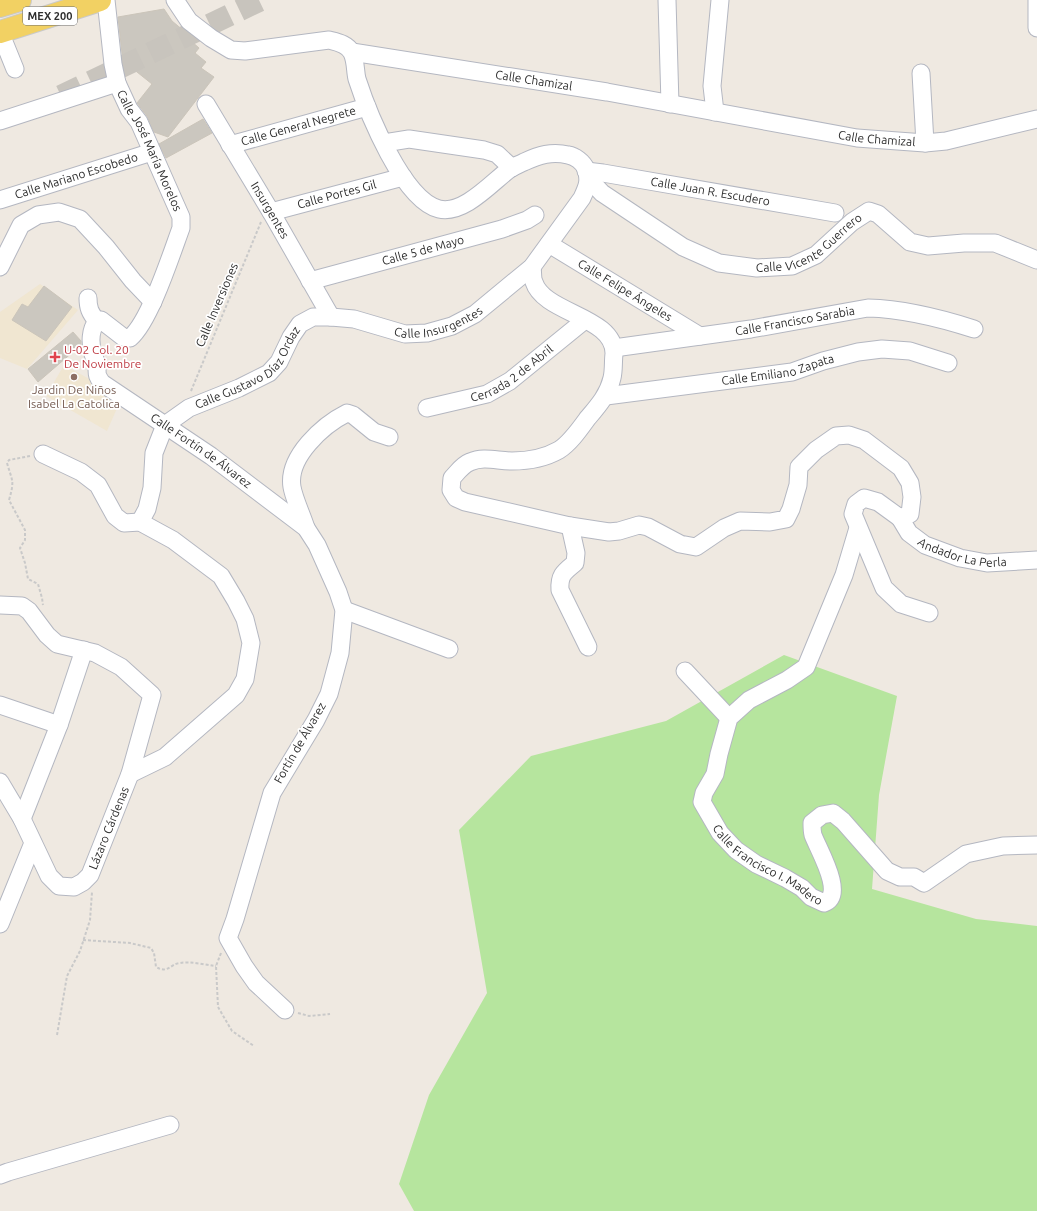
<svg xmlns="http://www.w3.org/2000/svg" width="1037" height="1211" font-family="Ubuntu,sans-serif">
<rect width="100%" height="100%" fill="#efe9e1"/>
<g fill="#f0e6d1">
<polygon points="40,284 78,310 27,369 0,358 0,312"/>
<polygon points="64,365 122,397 107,431 46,396"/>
</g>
<polygon fill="#b6e59e" points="784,655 897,696 879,795 872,889 976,919 1037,926 1037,1211 414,1211 399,1184 429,1095 487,993 459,830 531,756 666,721"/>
<g fill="#cbc7bf" stroke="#cbc5ba">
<polygon points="164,9 172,21 184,31 182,33 199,48 195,53 206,62 201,68 214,77 168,137 154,132 147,116 137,103 152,84 132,68 126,76 123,62 118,17"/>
<polygon points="203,119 212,133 166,158 159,144"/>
<polygon points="44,286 72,307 46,341 12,320 22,304 28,307"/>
<polygon points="73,332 81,341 81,345 38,382 28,369"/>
</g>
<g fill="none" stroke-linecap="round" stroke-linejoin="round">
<polyline stroke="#c8c4bd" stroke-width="22" stroke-dasharray="22 11" stroke-linecap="butt" points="61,96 261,0"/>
<defs>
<g id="minor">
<path id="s1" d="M106,0L113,64L117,83L129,109L139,122L181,217V228C171,255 150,321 130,338L123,337L101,320L97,321C90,330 90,343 93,354C94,357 96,360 96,363C99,374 94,372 102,383L211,456L306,528L317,545L338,592L344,610L340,653L329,694L316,720L272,793L235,919L228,938L244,966L256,983L285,1010"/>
<polyline points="667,0 670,104"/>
<polyline points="1037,0 1037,28"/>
<polyline points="0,32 15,69"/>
<path id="s2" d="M352,52L607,92L857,138L925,143L946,141L1037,119"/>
<polyline points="921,73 925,143"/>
<path id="s3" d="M206,104L271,212L331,317"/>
<polyline points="715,112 712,86 720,0"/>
<polyline points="0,121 117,83"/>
<polyline points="384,143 409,139 484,150 497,154 512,168"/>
<path id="s4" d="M230,145L367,107"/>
<path id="s5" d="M586,171L603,173L835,213"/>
<path id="s6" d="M589,179L602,193L683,247L719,263L757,268L792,266L816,255L852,222L869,211L878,214L910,242L928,246L964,243H995L1037,260"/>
<path id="s7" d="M0,200L152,152"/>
<path id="s8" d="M271,212L403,177"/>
<path id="s9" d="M549,244L700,336"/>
<polyline points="0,267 21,225 38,215 59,212 80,219 106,247 133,281 153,302"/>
<path d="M532,267C533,272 532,278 534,282C544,314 615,316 614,354C613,361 614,370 612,378C608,395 598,406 587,419C579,430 570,443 559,450C545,458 527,461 512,461C497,461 484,456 470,462C462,465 457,473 452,478L451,490L456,498L465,502L570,526L609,532L619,531L639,525L648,527L680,544L696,547L724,528L740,521L770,522L786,519L791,509L798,485L799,467L816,450L836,436L849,435L864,440L901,468L910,483L912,497L910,514L900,518L878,502L864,498L856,504L853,514L884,588L901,604L929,613"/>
<path id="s10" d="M310,281L502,229L527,220L535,215"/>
<path d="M88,298C88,308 90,313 97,321"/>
<path id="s11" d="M614,348L751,329L868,308C904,309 940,318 974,329"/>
<path id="s12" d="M606,396L792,372L823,361L858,352L882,349L910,351L948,363"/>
<path id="s13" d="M427,408L487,394L510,381L585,320"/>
<polyline points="43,454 81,472 98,485 115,516 124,523 140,522 173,540 221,576 236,601 245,619 251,643 245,679 236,695 165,757 130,774"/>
<path id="s14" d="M900,518L909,533L925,545L960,558L987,563L1037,560"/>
<path id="s15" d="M140,522L147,509L152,488L154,453L165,425L189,408L239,388L269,373L279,362L291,337L300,324L313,317H331L354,319L405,334L427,333L452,326L475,314L532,267L582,198C587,187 590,181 586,169C583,162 575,156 568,155C552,151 539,155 524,162C520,164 515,166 511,168C492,182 464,215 439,209C403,200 368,113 357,79C355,71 356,61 352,53C348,44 337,42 329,40L245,51L231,50L211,38L189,21L175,0"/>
<path d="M570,526L576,553L575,563C564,572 559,575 560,590L588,647"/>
<path d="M306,528C302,515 294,499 292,487C287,457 323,425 347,413L353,415L374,432L389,437"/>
<path id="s16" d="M858,528L844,575L806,667L787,680L749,700L729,718L719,754L715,774L704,793L702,802L720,833L736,850L756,864L785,878L802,888L811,897L824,903C846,895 818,849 813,835C812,831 812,827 812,823L822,815L833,813L843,821L887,871L900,877H914L924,883L966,854L1003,846L1037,845"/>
<polyline points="0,605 22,606 29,611 47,635 57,644 95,653 121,667 152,695 130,774 90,875 83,882 74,887 59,886 49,876 22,819 0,782"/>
<polyline points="344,610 449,649"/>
<polyline points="685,671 729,718"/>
<polyline points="0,705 59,725"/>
<polyline points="22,819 59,725 84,650"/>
<polyline points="0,924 33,843"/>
<polyline points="0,1175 8,1172 170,1125"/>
</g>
<g id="major">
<polyline points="0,6 20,0"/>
<polyline points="0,32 100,0"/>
</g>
</defs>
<use href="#minor" stroke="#b4b7c1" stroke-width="19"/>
<use href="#major" stroke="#c9c9c9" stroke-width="24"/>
<g stroke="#c9c9c9" stroke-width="2" stroke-dasharray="3 2" stroke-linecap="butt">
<polyline points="191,391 261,222"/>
<path d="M30,456L9,460L7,463C12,481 15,480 9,500L25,530V540L20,548L25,563L28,579L38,584L42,598L43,605"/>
<path d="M83,940L130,943L151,948L154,953L156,967C168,974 170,964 180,963C191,961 205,965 216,966"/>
<polyline points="221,953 216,966 218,1007 232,1031 254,1046"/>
<polyline points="298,1013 309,1016 330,1014"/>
<polyline points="57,1035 67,976 80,951 90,920 92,892"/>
</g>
<use href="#minor" stroke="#fff" stroke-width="17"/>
<use href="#major" stroke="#f2d163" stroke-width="22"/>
</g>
<path fill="#e0444e" stroke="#fff" stroke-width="1.5" d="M53 351h4v4h4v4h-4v4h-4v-4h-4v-4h4z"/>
<circle fill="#8d6e63" stroke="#fff" stroke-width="1.5" cx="74" cy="377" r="4"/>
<g text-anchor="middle" stroke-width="3.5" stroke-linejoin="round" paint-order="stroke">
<rect fill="#fff" stroke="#6d6d6d" stroke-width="1" x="23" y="7" width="54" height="18" rx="3"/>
<g font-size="11" font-weight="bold" fill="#2e2e2e">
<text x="50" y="20">MEX 200</text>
</g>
<g font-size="12" fill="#2e2e2e" stroke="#fff">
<text dy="4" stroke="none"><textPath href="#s2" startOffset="184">Calle Chamizal</textPath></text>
<text dy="4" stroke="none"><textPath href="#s4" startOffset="71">Calle General Negrete</textPath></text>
<text dy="4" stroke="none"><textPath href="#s2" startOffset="532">Calle Chamizal</textPath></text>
<text dy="4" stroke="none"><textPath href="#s1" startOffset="159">Calle José María Morelos</textPath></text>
<text dy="4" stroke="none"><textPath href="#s7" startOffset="80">Calle Mariano Escobedo</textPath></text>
<text dy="4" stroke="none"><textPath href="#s5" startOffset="126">Calle Juan R. Escudero</textPath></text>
<text dy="4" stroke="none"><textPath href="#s8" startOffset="68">Calle Portes Gil</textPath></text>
<text dy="4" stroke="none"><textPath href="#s3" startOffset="124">Insurgentes</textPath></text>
<text dy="4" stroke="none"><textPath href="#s6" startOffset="254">Calle Vicente Guerrero</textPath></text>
<text dy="4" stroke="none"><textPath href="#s10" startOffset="117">Calle 5 de Mayo</textPath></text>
<text dy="4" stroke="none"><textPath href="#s9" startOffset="89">Calle Felipe Ángeles</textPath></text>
<text transform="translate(217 305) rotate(-67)" y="4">Calle Inversiones</text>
<text dy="4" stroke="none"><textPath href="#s15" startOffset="421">Calle Insurgentes</textPath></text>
<text dy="4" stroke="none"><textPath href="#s11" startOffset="183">Calle Francisco Sarabia</textPath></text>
<text dy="4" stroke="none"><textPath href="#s15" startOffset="205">Calle Gustavo Díaz Ordaz</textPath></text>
<text dy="4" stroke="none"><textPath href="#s12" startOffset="174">Calle Emiliano Zapata</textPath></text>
<text dy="4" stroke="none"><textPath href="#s13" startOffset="93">Cerrada 2 de Abril</textPath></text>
<text dy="4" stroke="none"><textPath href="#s1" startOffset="590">Calle Fortín de Álvarez</textPath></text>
<text dy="4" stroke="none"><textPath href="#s14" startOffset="76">Andador La Perla</textPath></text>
<text transform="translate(300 743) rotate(-60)" y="4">Fortín de Álvarez</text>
<text transform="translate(109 828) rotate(-68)" y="4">Lázaro Cárdenas</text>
<text dy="4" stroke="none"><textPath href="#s16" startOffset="424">Calle Francisco I. Madero</textPath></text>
</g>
<g font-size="12" fill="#be3a42" stroke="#fff" text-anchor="start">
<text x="64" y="354">U-02 Col. 20<tspan x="64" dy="14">De Noviembre</tspan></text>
</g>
<g font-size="12" fill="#785e54" stroke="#fff">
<text x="74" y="394">Jardin De Niños<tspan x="74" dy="14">Isabel La Catolica</tspan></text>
</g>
</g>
</svg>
